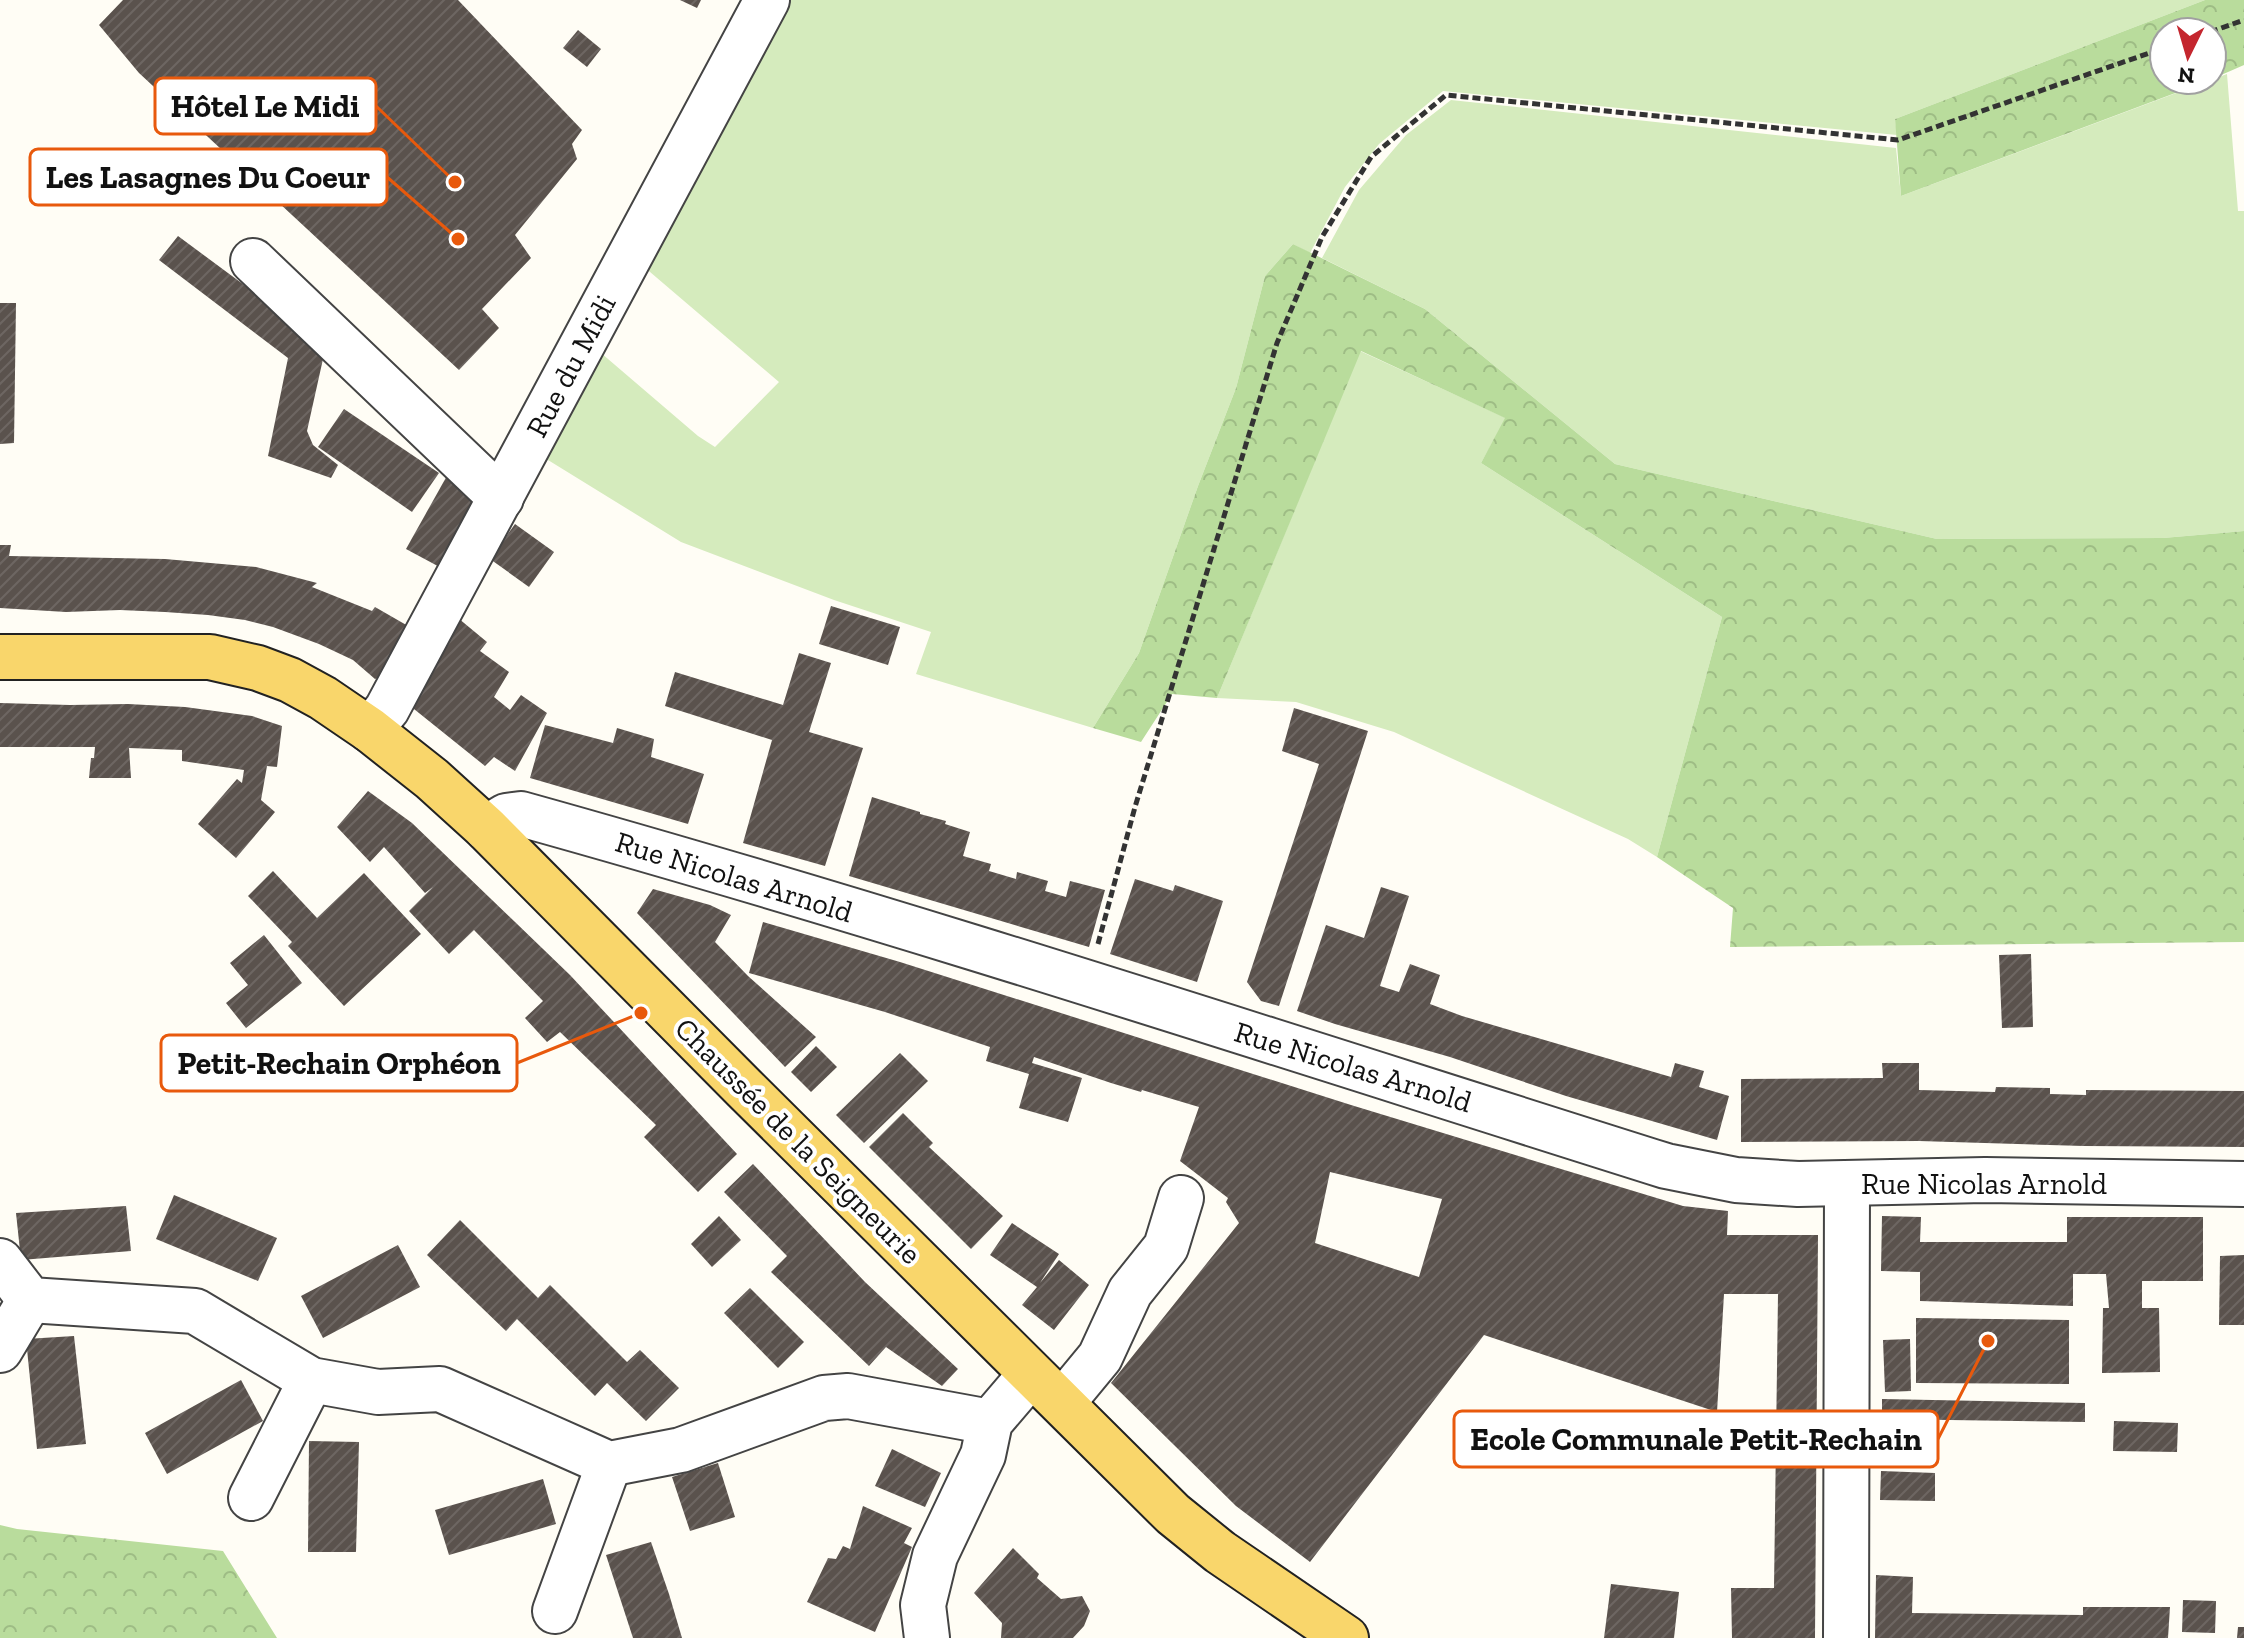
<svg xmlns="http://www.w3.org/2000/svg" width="2244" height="1638" font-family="'Zilla Slab',serif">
<defs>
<pattern id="forest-crowns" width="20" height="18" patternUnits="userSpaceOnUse" patternTransform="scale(2)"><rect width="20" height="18" fill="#b9dc9c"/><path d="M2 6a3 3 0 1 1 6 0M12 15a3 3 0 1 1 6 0" fill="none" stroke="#9ebc85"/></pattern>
<pattern id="building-hatch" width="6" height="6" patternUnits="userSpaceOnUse" patternTransform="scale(2)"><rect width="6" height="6" fill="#5a524d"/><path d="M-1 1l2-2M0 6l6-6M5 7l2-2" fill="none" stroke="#6d6662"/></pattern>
</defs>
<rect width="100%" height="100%" fill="#fffdf5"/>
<g fill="#d5ebbd">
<polygon points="776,0 2205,0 1895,119 1897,135 1443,91 1379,144 1345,187 1310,253 1293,244 1265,276 1236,388 1198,486 1139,653 1093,728 916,674 931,632 834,600 681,542 535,452 601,353 698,436 715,447 779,382 643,266"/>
<polygon points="2227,74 2238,211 2244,211 2244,531 2163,538 1937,539 1615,464 1425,309 1322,258 1359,190 1406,135 1451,100 1896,148 1901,196"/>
<polygon points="1360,351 1506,418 1481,463 1722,617 1657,857 1628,839 1394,732 1296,702 1217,698"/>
</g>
<g fill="url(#forest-crowns)">
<polygon points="2205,0 2244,0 2244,65 2212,79 2212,32 2164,32 2164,80 2210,80 1901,196 1895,119"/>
<polygon points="1293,244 1425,309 1615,464 1937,539 2163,538 2244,531 2244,942 1730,947 1733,908 1657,857 1722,617 1481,463 1505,418 1361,351 1217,698 1172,694 1141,742 1093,728 1139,653 1198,486 1236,388 1265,276"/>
<polygon points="0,1525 17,1529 223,1551 277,1638 0,1638"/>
</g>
<g fill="url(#building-hatch)" fill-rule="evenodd">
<polygon points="123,0 458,0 582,130 572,144 577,159 515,235 531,258 482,309 499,328 459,370 139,73 99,25"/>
<polygon points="680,0 701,0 697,8"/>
<polygon points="578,30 601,49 587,67 563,48"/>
<polygon points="178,236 286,316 325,350 307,431 313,445 338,465 331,478 268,456 288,358 159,260"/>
<polygon points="0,303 16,303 14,443 0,444"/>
<polygon points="344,409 439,473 412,512 318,447"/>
<polygon points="448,474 479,507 447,571 406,549"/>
<polygon points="515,524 554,552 529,587 490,559"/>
<polygon points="0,545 11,545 9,556 165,559 256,567 317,583 312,587 372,611 375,607 415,630 389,674 375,679 353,660 319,644 273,627 245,620 208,615 165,612 120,610 66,612 0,608"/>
<polygon points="831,606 900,627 888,665 819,644"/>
<polygon points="458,618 487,642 480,651 509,672 494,697 510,710 521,695 547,713 515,771 494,757 485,766 404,701"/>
<polygon points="799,653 831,663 809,732 863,748 825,866 743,843 772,740 665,706 675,672 783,705"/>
<polygon points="0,703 70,705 128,704 185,707 252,716 282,726 277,767 267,766 261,800 275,812 236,858 198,824 237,779 242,783 244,770 182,761 182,750 129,748 131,778 89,778 91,758 94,758 95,747 0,747"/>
<polygon points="1294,708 1368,731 1279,1006 1261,1001 1247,982 1319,764 1282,751"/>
<polygon points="545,725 613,743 617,728 654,739 651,757 704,774 688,824 530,778"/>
<polygon points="368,791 412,823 570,975 737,1154 698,1192 644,1137 656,1125 560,1032 547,1042 525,1018 543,1001 474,930 449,954 409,911 433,887 425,893 384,847 370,862 337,827"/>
<polygon points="872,797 920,812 920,814 946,821 945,824 970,832 963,856 991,864 989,871 1016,879 1017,872 1048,881 1045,891 1066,897 1070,881 1105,890 1089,947 849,876"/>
<polygon points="273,871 317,918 364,873 421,934 344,1006 288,946 292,942 248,896"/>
<polygon points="1135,879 1173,891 1175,885 1223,901 1197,982 1110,954"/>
<polygon points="1381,887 1409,896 1380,986 1399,992 1410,964 1440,975 1430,1004 1462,1016 1671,1077 1675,1063 1704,1071 1699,1087 1729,1096 1717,1140 1566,1096 1450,1057 1335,1024 1297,1011 1326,925 1364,938"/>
<polygon points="653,889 710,905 731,915 715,942 748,976 816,1037 785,1067 637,913"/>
<path d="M763,922L900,962L1351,1105L1683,1206L1728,1211L1727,1235H1818L1815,1638H1732L1731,1588H1774L1778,1294H1724L1717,1412L1484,1335L1310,1562L1236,1506L1111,1383L1239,1223L1226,1202L1228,1198L1180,1161L1199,1107L1142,1090L1141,1092L1111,1083L1034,1057L1032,1063L1082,1078L1068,1122L1019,1108L1029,1074L986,1061L990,1047L885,1012L749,973ZM1330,1172L1442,1199L1419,1277L1315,1243Z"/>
<polygon points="264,935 302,983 246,1028 226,1003 248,985 230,963"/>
<polygon points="2031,954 2033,1027 2002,1028 1999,955"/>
<polygon points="816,1046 837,1067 811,1092 791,1072"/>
<polygon points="900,1053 928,1081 864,1143 836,1115"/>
<polygon points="1882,1063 1919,1063 1919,1090 1995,1092 1996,1087 2050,1088 2050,1094 2086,1095 2086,1090 2244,1091 2244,1147 2084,1146 1919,1141 1741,1142 1741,1079 1883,1078"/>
<polygon points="903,1113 933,1143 929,1147 1003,1216 971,1249 869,1147"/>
<polygon points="753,1164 865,1282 958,1369 942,1386 886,1347 869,1366 771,1272 787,1256 724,1192"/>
<polygon points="174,1195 277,1238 258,1281 156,1239"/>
<polygon points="126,1206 131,1251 21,1260 16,1213"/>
<polygon points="719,1216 741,1240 712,1267 691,1244"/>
<polygon points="1882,1216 1921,1217 1920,1242 2067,1242 2067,1217 2203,1217 2203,1281 2142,1281 2142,1308 2159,1308 2160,1372 2102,1373 2103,1308 2109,1308 2106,1274 2073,1274 2073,1306 1920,1301 1920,1272 1881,1271"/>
<polygon points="460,1220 538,1298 550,1285 627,1362 640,1350 679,1388 646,1421 607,1383 595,1396 517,1319 506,1331 427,1255"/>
<polygon points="1012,1223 1059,1254 1040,1283 1059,1260 1089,1285 1054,1330 1022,1305 1037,1287 990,1255"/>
<polygon points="398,1245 420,1287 323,1338 301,1296"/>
<polygon points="2244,1255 2244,1325 2219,1325 2220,1256"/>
<polygon points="750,1288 804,1342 778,1368 724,1313"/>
<polygon points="1916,1318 2069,1320 2069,1384 1916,1383"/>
<polygon points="74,1336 86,1444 37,1449 26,1339"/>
<polygon points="1910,1339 1911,1391 1885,1392 1883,1340"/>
<polygon points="241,1380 263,1421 167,1474 145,1433"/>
<polygon points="1882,1399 2085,1403 2085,1422 1882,1419"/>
<polygon points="2114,1421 2178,1423 2177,1452 2113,1451"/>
<polygon points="309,1441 359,1442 356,1552 308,1552"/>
<polygon points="892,1449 941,1473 925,1507 875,1486"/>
<polygon points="718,1463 735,1517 690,1531 672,1477"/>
<polygon points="1881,1471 1935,1473 1935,1501 1880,1500"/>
<polygon points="543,1479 556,1524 449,1555 435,1510"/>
<polygon points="863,1506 912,1528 904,1543 912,1547 875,1632 807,1602 828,1558 836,1559 843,1546 850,1549"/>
<polygon points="651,1542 669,1594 682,1638 633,1638 606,1555"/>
<polygon points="1013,1548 1039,1574 1037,1578 1061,1599 1082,1596 1090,1611 1084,1626 1073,1638 1001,1638 1002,1623 974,1593"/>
<polygon points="1876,1575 1913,1577 1912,1613 2083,1615 2083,1607 2170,1607 2168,1638 1875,1638"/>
<polygon points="1611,1584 1679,1592 1674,1638 1604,1638"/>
<polygon points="2183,1600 2216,1601 2215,1633 2182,1632"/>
<polygon points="2238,1627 2244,1627 2244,1638 2237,1638"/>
</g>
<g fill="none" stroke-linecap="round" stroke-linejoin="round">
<defs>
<g id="minor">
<polyline points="253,261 501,498"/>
<polyline points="370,730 387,709 767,0"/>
<path d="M486,828L506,816L521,814C905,921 1285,1046 1666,1166L1736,1180L1798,1184L1985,1180L2244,1184"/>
<polyline points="0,1261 30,1300 195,1311 311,1380 378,1392 440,1389 609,1464 681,1450 824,1398 848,1396 990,1422"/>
<polyline points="0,1350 30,1300"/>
<polyline points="1062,1403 1100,1357 1130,1292 1166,1247 1181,1198"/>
<polyline points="251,1498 311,1380"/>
<polyline points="555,1611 609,1464"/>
<polyline points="927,1638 923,1605 935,1556 983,1455 990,1422 1031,1374"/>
<polyline points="1846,1638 1847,1185"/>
</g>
<polyline id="major" points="0,657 210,657 258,668 290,680 323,698 370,730 432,779 486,828 744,1088 1173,1514 1220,1552 1346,1638"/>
</defs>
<use href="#minor" stroke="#444" stroke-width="48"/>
<use href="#major" stroke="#222" stroke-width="48"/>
<g stroke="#333" stroke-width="5" stroke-dasharray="8 4" stroke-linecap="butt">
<polyline points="2210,32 2244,20"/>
<polyline points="1098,944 1135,807 1277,343 1322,237 1371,157 1446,95 1898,140 2164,48"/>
</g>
<use href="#minor" stroke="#fff" stroke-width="44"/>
<use href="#major" stroke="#f9d66b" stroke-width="44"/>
</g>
<g text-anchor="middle" stroke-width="8" stroke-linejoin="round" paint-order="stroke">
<g font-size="30" fill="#111" stroke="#fff">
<text transform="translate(571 366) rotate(-62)" y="10">Rue du Midi</text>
<text transform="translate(734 877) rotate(17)" y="10">Rue Nicolas Arnold</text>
<text transform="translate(1353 1067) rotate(17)" y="10">Rue Nicolas Arnold</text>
<text transform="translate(798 1141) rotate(45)" y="10">Chaussée de la Seigneurie</text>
<text x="1984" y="1194">Rue Nicolas Arnold</text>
</g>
</g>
<path fill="none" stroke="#e8590c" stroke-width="3" d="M455 182L376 106M458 239L387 177M641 1013L517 1063M1988 1341L1938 1439"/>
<g fill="#e8590c" stroke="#fff" stroke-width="3">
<circle cx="455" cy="182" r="8"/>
<circle cx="458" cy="239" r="8"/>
<circle cx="641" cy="1013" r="8"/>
<circle cx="1988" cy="1341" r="8"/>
</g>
<g fill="#fff" stroke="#e8590c" stroke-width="3">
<rect x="155" y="78" width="221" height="56" rx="8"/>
<rect x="30" y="149" width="357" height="56" rx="8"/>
<rect x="161" y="1035" width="356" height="56" rx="8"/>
<rect x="1454" y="1411" width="484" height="56" rx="8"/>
</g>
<g font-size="32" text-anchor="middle" font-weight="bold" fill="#111">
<text x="265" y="117">Hôtel Le Midi</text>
<text x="208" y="188">Les Lasagnes Du Coeur</text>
<text x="339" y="1074">Petit-Rechain Orphéon</text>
<text x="1696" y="1450">Ecole Communale Petit-Rechain</text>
</g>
<g transform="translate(2188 56) rotate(185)"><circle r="38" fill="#ffffff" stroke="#a0a0a0" stroke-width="2"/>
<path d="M0-6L14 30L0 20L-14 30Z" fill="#c4262e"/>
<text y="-12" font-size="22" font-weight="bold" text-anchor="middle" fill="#111111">N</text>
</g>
</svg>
